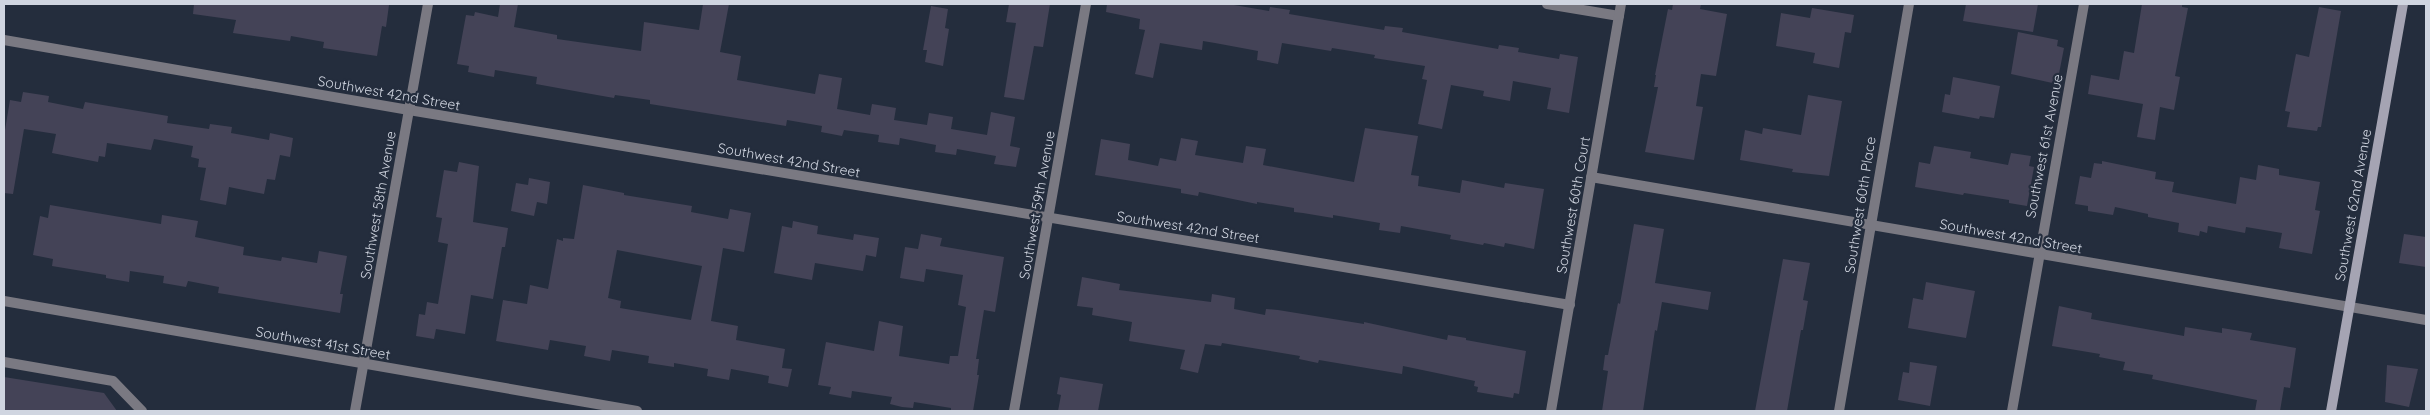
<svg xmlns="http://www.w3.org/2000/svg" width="2430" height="415" font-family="Quicksand,sans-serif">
<rect width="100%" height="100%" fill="#242d3d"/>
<g fill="#444357" fill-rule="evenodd">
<polygon points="194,4 386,4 389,5 386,27 382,26 377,56 323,48 324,42 291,36 290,41 233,33 236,20 193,14"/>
<polygon points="500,4 518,4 514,27 557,35 557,39 641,51 644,22 699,30 703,4 729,4 720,52 741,56 737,80 815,94 819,74 842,78 837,109 870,115 872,104 896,108 894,120 927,125 929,113 953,117 951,129 987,135 991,112 1015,117 1010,146 1020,148 1016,167 994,164 996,156 957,149 956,155 935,152 936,145 900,138 899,145 878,142 879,135 844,130 842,136 821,132 822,126 787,120 786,126 650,104 650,100 615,95 614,98 580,92 536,84 537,77 495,70 494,77 468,72 469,66 457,64 466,15 474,16 475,12 498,17"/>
<polygon points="1009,4 1050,4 1043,47 1034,46 1024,100 1004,97 1016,23 1006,22"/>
<polygon points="1107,4 1228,4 1269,11 1270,7 1290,10 1289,14 1384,30 1385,26 1403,28 1402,32 1498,49 1499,45 1519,48 1518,52 1559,59 1560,54 1578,57 1569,113 1547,109 1551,88 1513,81 1510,101 1483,96 1484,91 1451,85 1442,129 1418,124 1427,80 1422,79 1425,66 1374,58 1375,55 1332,48 1331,51 1282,43 1278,64 1257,60 1258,51 1215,43 1203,41 1202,50 1160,43 1153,78 1135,74 1145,30 1139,29 1140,19 1106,12"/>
<polygon points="1673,4 1701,4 1700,9 1727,14 1716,76 1701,74 1696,106 1703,107 1694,160 1645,152 1658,87 1654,87 1656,75 1655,75 1668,9 1672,10"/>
<polygon points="1966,4 2038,4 2033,32 1963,21"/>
<polygon points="2142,4 2182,4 2182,7 2188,8 2175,76 2180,77 2174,110 2160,107 2155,140 2137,137 2143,104 2088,94 2091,75 2119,80 2124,51 2134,53"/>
<polygon points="931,6 948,9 945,28 949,29 943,66 925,62 927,50 923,50"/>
<polygon points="2319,7 2341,11 2321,127 2318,127 2317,131 2287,127 2290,112 2285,111 2296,54 2309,57"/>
<polygon points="1812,8 1854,15 1851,33 1845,32 1839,68 1813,63 1815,53 1776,46 1781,13 1810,18"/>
<polygon points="2018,32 2058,40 2057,46 2064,48 2057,84 2011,74"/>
<polygon points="1953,77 2000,86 1994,118 1980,116 1979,119 1942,112 1945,94 1950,95"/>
<polygon points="23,92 49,96 48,102 83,109 85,102 168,116 167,123 209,129 210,124 232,127 231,133 269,140 270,133 293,138 290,157 280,155 275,180 267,179 264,194 229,187 226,205 200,200 206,168 198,167 199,159 191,157 193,146 154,139 151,150 107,143 105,157 99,156 98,162 52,153 56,134 24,129 13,194 4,193 4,136 10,100 21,102"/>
<polygon points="1808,95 1842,101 1829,176 1792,172 1793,169 1740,160 1745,130 1762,134 1763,128 1801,135"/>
<polygon points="1365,128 1418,136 1411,175 1419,176 1418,186 1460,193 1462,180 1504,188 1505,183 1544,189 1534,249 1505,243 1504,247 1484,243 1483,245 1450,239 1451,235 1401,226 1400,233 1379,230 1380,223 1333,215 1333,218 1303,213 1294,212 1294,208 1257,202 1257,204 1199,192 1198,196 1181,193 1181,189 1095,175 1101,139 1130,144 1128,160 1158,166 1160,158 1176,161 1181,138 1198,141 1195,155 1243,163 1246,146 1266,149 1263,165 1354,182"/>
<polygon points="1934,146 1971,152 1970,158 2008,165 2011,153 2031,156 2029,166 2034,167 2027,206 2009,203 2009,200 1964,193 1963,195 1915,187 1919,162 1930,164"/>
<polygon points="2102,161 2156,172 2155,179 2174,182 2172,192 2236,204 2240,177 2256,180 2258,165 2279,169 2279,175 2320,182 2315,210 2320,211 2312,254 2279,248 2282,233 2246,227 2245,233 2208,226 2207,233 2200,231 2199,236 2178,232 2179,223 2148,217 2148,214 2115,207 2113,215 2088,211 2088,206 2075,204 2080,176 2091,178 2094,163 2102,164"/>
<polygon points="459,162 479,166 473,222 508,228 505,247 502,247 493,299 471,295 465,334 436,329 434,339 416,336 419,314 425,315 427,302 438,304 448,244 438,242 442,218 436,217 444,170 457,172"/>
<polygon points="529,178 550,182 547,204 537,202 534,216 511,211 516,183 528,185"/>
<path d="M583,185L624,193V195L692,206L691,212L728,219L730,209L751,213L744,252L723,248L711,321L738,326L736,340L785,349L782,368L792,369L788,387L768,383L769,376L731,369L729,380L707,376L708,369L674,363V367L648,363L649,356L612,350L610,361L584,356L586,346L550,340L548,350L496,341L503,300L527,304L530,285L548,289L557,239L563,241V238L574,239ZM617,250L702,266L691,320L620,308L621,301L608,298Z"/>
<polygon points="50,205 161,224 162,215 198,221 195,237 244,247 243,255 281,261 282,257 317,263 319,251 347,256 340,294 343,294 340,313 218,293 219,287 188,281 186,287 163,283 164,276 130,271 129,282 106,278 106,275 52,266 53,259 33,255 40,216 48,218"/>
<polygon points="793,221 818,226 817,234 853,240 854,234 879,238 876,257 866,255 863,271 815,263 812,280 774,273 782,226 792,228"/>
<polygon points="1634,224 1664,229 1655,283 1711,292 1708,310 1662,302 1657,331 1655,330 1643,411 1602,411 1608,371 1603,370 1605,355 1608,355 1618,303 1620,304"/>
<polygon points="921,234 942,238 940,246 1004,257 995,312 984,310 976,359 979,359 977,375 979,375 973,411 951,411 951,408 914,402 913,408 902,407 890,404 892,397 852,391 851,398 829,394 831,387 818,385 826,342 874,351 879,321 903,326 899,356 949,364 950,356 958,356 966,307 958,305 963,275 926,269 924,282 900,278 905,247 918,249"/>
<polygon points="2404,234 2426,237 2426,267 2399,263"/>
<polygon points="1783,259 1810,263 1803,300 1808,301 1803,330 1801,330 1787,411 1755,411"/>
<polygon points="1082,277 1120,284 1119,290 1211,302 1212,294 1235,298 1234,309 1265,315 1266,309 1278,310 1364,324 1364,322 1447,340 1448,335 1466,338 1466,340 1526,351 1519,394 1514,393 1513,398 1477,392 1478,387 1474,386 1475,381 1403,366 1402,374 1319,360 1318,363 1299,359 1300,356 1222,343 1221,346 1205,344 1198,373 1180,369 1185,350 1129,341 1132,322 1092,315 1093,308 1077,306"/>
<polygon points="1926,282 1975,291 1966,338 1908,328 1913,298 1923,300"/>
<polygon points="2059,306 2092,313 2091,319 2184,336 2185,327 2222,333 2222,328 2252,333 2250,340 2296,348 2290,388 2284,387 2280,411 2255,411 2257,400 2152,379 2153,375 2123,370 2125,362 2099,357 2100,354 2052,346"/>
<polygon points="1910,362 1937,366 1930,406 1898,400 1903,372 1909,373"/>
<polygon points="2387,365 2418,369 2409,407 2385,402"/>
<polygon points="4,377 104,393 117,411 4,411"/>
<polygon points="1060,377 1103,384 1098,411 1058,411 1061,395 1057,394"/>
</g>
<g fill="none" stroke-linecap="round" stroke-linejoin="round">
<polyline stroke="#7a7982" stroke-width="10" points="4,362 113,381 142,411"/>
<g stroke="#7a7982" stroke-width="10">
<polyline points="1547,4 1619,16"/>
<polyline points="4,40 409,110 1570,305"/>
<polyline points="1591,177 2426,320"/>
<polyline points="4,301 637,411"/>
<polyline points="355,411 428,4"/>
<polyline points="1014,411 1086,4"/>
<polyline points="1551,411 1621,4"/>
<polyline points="1839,411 1909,4"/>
<polyline points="2012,411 2084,4"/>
</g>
<polyline stroke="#a5a4b3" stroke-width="10" points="2331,411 2403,4"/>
</g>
<g text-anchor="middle" stroke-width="4.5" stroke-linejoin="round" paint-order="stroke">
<g font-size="14" fill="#d0d5e0" stroke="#242d3d">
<text transform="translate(389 93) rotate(10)" y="5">Southwest 42nd Street</text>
<text transform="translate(2044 146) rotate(-79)" y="5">Southwest 61st Avenue</text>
<text transform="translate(789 160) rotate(10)" y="5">Southwest 42nd Street</text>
<text transform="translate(378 205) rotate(-80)" y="5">Southwest 58th Avenue</text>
<text transform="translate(1037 205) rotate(-80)" y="5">Southwest 59th Avenue</text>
<text transform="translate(1573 205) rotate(-80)" y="5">Southwest 60th Court</text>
<text transform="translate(1860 205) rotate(-81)" y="5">Southwest 60th Place</text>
<text transform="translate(2353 205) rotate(-80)" y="5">Southwest 62nd Avenue</text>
<text transform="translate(1188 227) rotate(9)" y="5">Southwest 42nd Street</text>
<text transform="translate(2011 236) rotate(10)" y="5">Southwest 42nd Street</text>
<text transform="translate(323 343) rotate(10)" y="5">Southwest 41st Street</text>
</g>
</g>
<rect width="2430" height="415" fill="none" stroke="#d0d5e0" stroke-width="10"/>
</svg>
